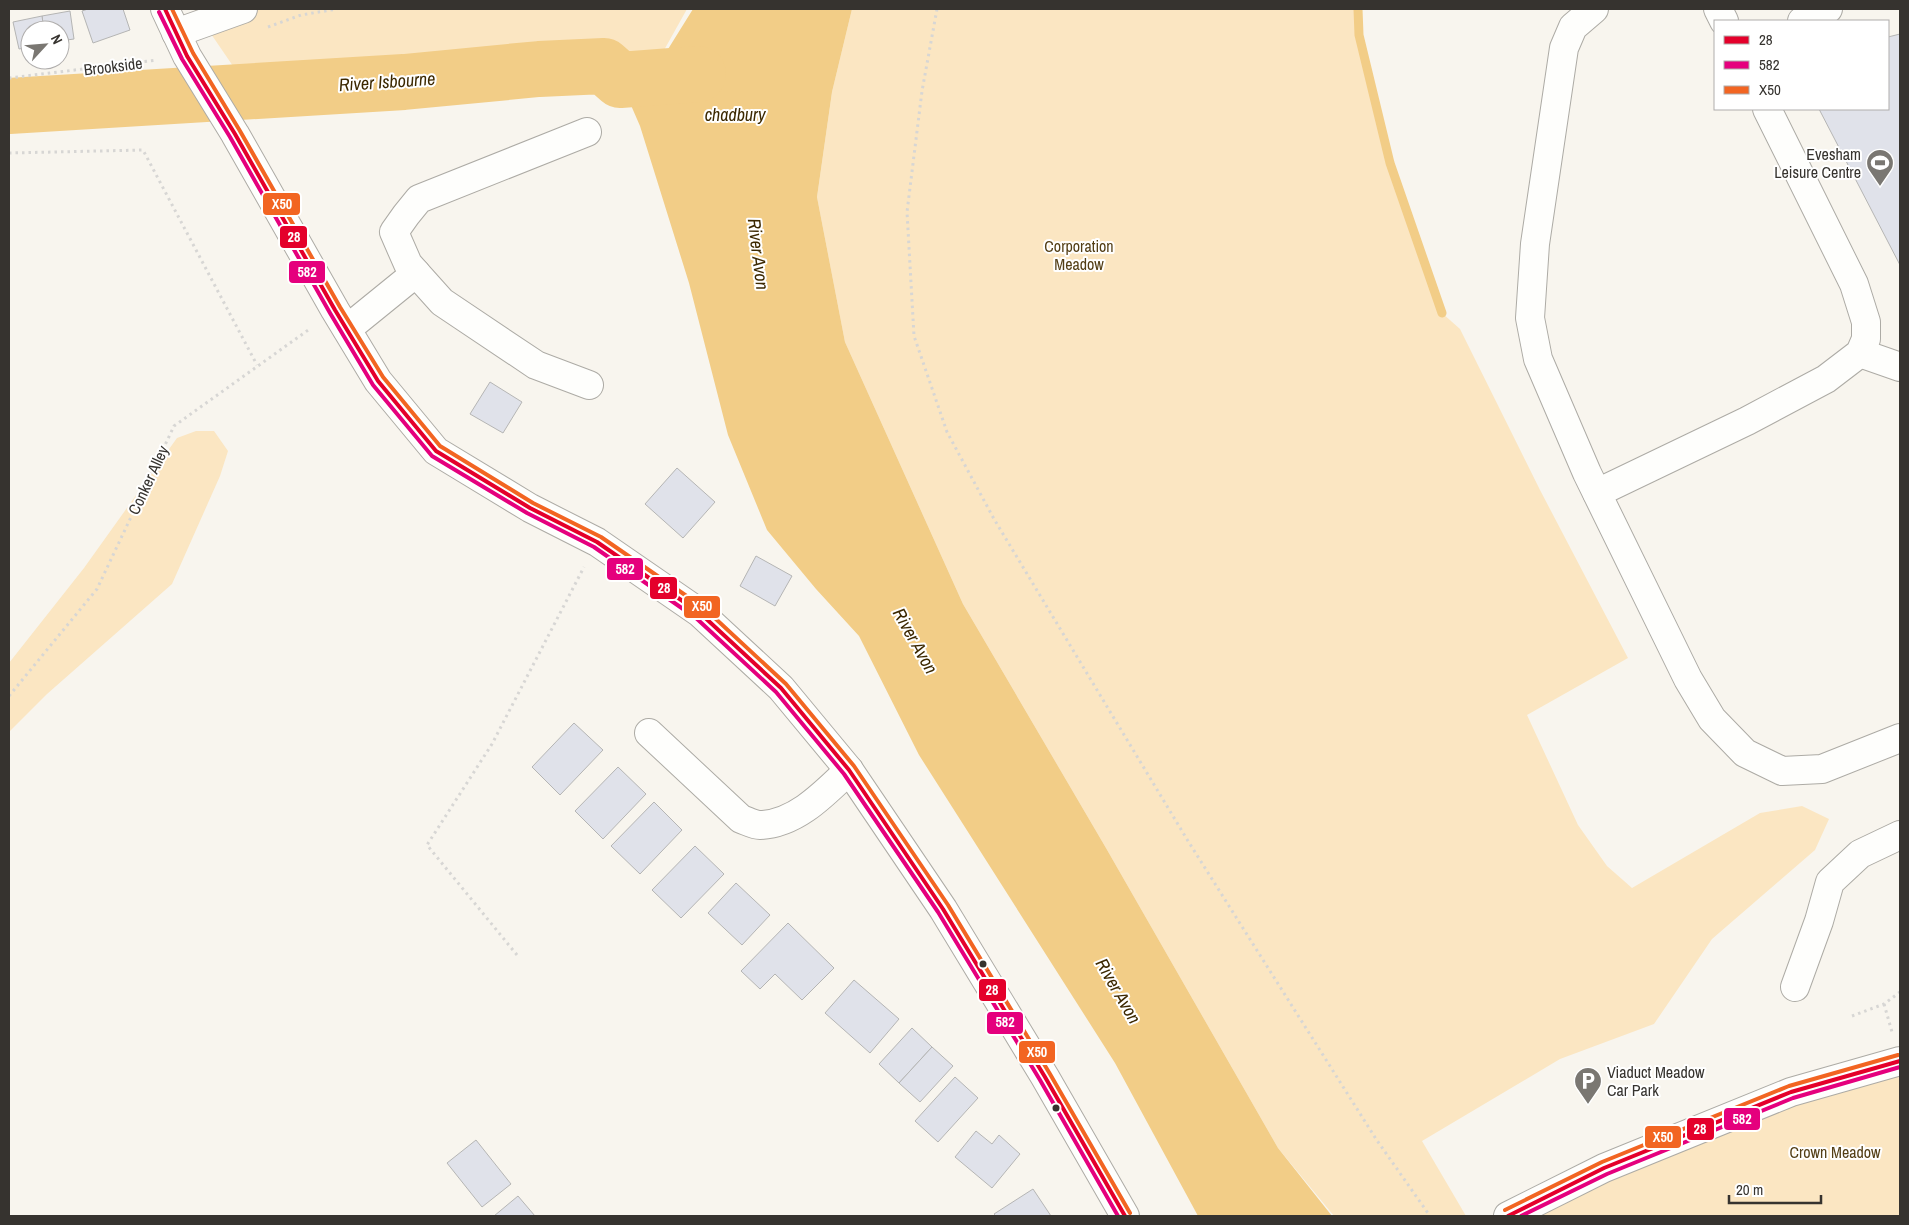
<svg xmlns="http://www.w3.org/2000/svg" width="1909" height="1225" font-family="'Archivo Narrow',sans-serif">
<rect width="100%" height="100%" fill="#f8f5ee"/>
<g fill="#fbe6c2">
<polygon points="194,9 687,9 663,52 620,80 604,66 539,69 404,82 250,91"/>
<polygon points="852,9 1358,9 1359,35 1390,163 1442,313 1460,329 1540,490 1628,658 1527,715 1578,825 1607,866 1632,888 1760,813 1802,806 1829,819 1815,850 1712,939 1654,1024 1560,1059 1422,1141 1466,1216 1334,1216 1278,1148 1106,848 963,604 845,342 817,197 832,92"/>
<polygon points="196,431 214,431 228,451 220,476 172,584 47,694 9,732 9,663 84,568 177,438"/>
<polygon points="1900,1068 1900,1216 1519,1216 1793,1097"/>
</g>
<polygon fill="#f2cd87" points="693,9 852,9 832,92 817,197 845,342 963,604 1106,848 1278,1148 1332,1216 1198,1216 1115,1063 919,755 859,636 816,589 767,530 728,435 689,283 640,126 620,80 665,54"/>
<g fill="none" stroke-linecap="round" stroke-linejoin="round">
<polyline stroke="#f2cd87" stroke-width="9" points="1358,9 1359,35 1390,163 1442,313"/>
<polyline stroke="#f2cd87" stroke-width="56" points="9,106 404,82 539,69 604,66 620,80 698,74"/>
</g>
<g fill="#e0e2ea" stroke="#b5b5b4">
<polygon points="88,9 123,9 130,30 93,43 82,11"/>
<polygon points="70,11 74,39 60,41 60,30 44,30 42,16"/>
<polygon points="42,16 44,30 30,30 30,47 19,49 13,22"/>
<polygon points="1900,34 1900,265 1819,109 1888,109 1888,37"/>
<polygon points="490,382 522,402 503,433 470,414"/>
<polygon points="677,468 715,502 683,538 645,504"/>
<polygon points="756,556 792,576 775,606 740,586"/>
<polygon points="574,723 603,750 560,795 532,767"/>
<polygon points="618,767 646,794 603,839 575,811"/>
<polygon points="654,802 682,830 640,874 611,846"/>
<polygon points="695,846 724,874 681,918 652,890"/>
<polygon points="736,883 770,915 742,945 708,913"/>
<polygon points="788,923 834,968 802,1000 775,974 760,989 741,971"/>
<polygon points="854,980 899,1019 870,1053 825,1013"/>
<polygon points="912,1028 932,1047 899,1083 879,1064"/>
<polygon points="932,1047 953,1066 920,1102 899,1083"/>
<polygon points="955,1077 978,1098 938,1142 915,1121"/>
<polygon points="976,1131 992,1144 999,1135 1020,1154 992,1188 955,1157"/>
<polygon points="476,1140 511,1184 482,1207 447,1163"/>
<polygon points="1033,1189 1051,1216 996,1216 994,1214"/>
<polygon points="518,1196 535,1216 494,1216"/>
</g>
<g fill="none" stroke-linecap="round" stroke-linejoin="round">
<defs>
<g id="minor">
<polyline points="1594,9 1573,27 1564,48 1535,244 1530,318 1538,359 1587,473 1688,679 1712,719 1745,753 1782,771 1822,769 1900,738"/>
<polyline points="1718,9 1724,21"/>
<polyline points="1802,21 1828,9"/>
<polyline points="176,33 243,9"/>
<polyline points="416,273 408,264 394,232 406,215 419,199 587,132"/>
<polyline points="347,329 416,273 442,302 536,365 589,385"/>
<polyline points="1860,353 1900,367"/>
<polyline points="1597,493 1747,421 1826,379 1860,353 1866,339 1866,322 1854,284 1767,109"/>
<path d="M649,733L741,819C747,821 754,825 760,825C796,824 825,793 849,770"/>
<polyline points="1795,987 1819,921 1830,882 1860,854 1900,835"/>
</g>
<g id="major">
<polyline points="165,9 187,56 235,134 335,310 378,381 436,451 530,508 597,542 700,613 781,688 849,770 943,909 1045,1077 1125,1216"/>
<polyline points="1508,1216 1604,1168 1791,1092 1900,1061"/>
</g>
</defs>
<use href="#minor" stroke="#adaba5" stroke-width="30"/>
<use href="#major" stroke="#adaba5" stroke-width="30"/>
<g stroke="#d7d6d4" stroke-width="3" stroke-dasharray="2.5 4" stroke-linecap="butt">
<polyline points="937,9 922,91 907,212 914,336 947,432 994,519 1188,841 1376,1139 1430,1216"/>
<polyline points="268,27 301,15 337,9"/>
<polyline points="9,78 157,60"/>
<polyline points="9,153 143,150 257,365"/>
<polyline points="9,696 97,589 174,426 311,328"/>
<polyline points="517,955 427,845 492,744 584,567"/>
<polyline points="1884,1004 1892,1032"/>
<polyline points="1852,1016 1884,1004 1900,992"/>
</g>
<use href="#minor" stroke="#fefefc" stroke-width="28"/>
<use href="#major" stroke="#fefefc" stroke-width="28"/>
<defs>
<g id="bus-1">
<polyline points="165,9 187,56 235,134 335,310 378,381 436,451 530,508 597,542 700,613 781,688 849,770 943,909 1045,1077 1125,1216"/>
<polyline points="1508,1216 1604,1168 1791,1092 1900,1061"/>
</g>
<g id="bus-2">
<polyline points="159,12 182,59 230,137 330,313 373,385 432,456 527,513 594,547 696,618 776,692 844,774 938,912 1040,1080 1118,1216"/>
<polyline points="1521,1216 1607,1174 1793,1098 1900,1067"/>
</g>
<g id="bus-3">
<polyline points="172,9 193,53 240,131 340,307 383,377 440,446 533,503 601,537 704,608 786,684 854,766 948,905 1050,1074 1130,1213"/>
<polyline points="1505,1210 1602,1162 1789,1086 1898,1055"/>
</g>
</defs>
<use href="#bus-1" stroke="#fff" stroke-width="8"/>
<use href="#bus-2" stroke="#fff" stroke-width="8"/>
<use href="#bus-3" stroke="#fff" stroke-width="8"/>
<use href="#bus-1" stroke="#e4002b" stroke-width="4"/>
<use href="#bus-2" stroke="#e5007d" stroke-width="4"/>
<use href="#bus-3" stroke="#f26522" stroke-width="4"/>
</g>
<defs>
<symbol id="stadium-pin" viewBox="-11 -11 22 30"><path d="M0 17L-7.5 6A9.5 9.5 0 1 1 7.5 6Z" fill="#7a7772" stroke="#fff"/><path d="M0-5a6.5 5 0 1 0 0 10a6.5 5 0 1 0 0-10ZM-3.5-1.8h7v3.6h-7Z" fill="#fff"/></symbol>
<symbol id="parking-pin" viewBox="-11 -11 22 30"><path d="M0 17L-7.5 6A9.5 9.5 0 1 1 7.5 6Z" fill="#7a7772" stroke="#fff"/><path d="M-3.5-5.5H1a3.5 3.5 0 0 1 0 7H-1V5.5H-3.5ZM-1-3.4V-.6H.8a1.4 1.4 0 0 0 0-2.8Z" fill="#fff"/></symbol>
</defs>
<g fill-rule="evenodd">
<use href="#stadium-pin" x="1864" y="147" width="32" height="43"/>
<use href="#parking-pin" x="1572" y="1065" width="32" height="43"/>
</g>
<g fill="#36332f" stroke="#fff" stroke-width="2">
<circle cx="983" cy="964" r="4.5"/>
<circle cx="1056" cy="1108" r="4.5"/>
</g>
<g text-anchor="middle" stroke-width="4" stroke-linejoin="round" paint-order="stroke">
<g font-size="16" fill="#36332f" stroke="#fff">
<text transform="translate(113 66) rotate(-7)" y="6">Brookside</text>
<text transform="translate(148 480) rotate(-65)" y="6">Conker Alley</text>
</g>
<g font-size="16" fill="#36332f" stroke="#fff" text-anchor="end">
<text x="1861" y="160">Evesham<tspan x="1861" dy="18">Leisure Centre</tspan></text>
<text x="1607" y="1078" text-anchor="start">Viaduct Meadow<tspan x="1607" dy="18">Car Park</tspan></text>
</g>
<g font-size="16" fill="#533e15" stroke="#fff">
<text x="1079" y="252">Corporation<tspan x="1079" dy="18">Meadow</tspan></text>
<text x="1835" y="1158">Crown Meadow</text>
</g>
<g font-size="18" font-style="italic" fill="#3c2800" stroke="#fff">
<text transform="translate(387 82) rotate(-4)" y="6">River Isbourne</text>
<text x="735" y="121">chadbury</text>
<text transform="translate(758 254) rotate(83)" y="6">River Avon</text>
<text transform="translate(915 641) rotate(61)" y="6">River Avon</text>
<text transform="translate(1118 991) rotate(60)" y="6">River Avon</text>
</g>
</g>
<g stroke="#fff" stroke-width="2">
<rect x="262" y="192" width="39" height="24" rx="5" fill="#f26522"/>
<rect x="279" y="225" width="29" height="24" rx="5" fill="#e4002b"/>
<rect x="288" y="260" width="38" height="24" rx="5" fill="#e5007d"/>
<rect x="606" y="557" width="38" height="24" rx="5" fill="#e5007d"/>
<rect x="649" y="576" width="29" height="24" rx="5" fill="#e4002b"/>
<rect x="683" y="595" width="38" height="24" rx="5" fill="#f26522"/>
<rect x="978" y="978" width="29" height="24" rx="5" fill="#e4002b"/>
<rect x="986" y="1011" width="38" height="24" rx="5" fill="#e5007d"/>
<rect x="1018" y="1040" width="38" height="24" rx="5" fill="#f26522"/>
<rect x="1723" y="1107" width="38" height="24" rx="5" fill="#e5007d"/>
<rect x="1686" y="1117" width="29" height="24" rx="5" fill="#e4002b"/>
<rect x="1644" y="1125" width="38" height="24" rx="5" fill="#f26522"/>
</g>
<g font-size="14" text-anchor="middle" font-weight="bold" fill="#fff">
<text x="282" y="209">X50</text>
<text x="294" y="242">28</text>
<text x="307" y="277">582</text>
<text x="625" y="574">582</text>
<text x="664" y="593">28</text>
<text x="702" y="611">X50</text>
<text x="992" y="995">28</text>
<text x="1005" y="1027">582</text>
<text x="1037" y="1057">X50</text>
<text x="1742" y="1124">582</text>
<text x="1700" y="1134">28</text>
<text x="1663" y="1142">X50</text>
</g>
<rect width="1909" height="1225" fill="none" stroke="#36332f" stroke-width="20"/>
<rect x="1714" y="20" width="175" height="90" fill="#ffffff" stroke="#afadac"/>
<rect x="1724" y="36" width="25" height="8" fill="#e4002b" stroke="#afadac"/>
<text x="1759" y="45" font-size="15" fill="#36332f">28</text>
<rect x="1724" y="61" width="25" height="8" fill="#e5007d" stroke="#afadac"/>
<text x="1759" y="70" font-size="15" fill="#36332f">582</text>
<rect x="1724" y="86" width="25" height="8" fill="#f26522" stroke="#afadac"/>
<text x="1759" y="95" font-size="15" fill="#36332f">X50</text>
<g transform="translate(45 45) rotate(64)"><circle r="24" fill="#ffffff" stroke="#afadac"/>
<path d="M0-4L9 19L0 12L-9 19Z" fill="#7a7772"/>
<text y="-8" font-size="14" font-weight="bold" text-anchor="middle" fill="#36332f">N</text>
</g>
<path d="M1729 1195v8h92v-8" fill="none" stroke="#36332f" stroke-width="2.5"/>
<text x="1736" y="1195" font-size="15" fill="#36332f" stroke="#ffffff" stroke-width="4" paint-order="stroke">20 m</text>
</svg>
